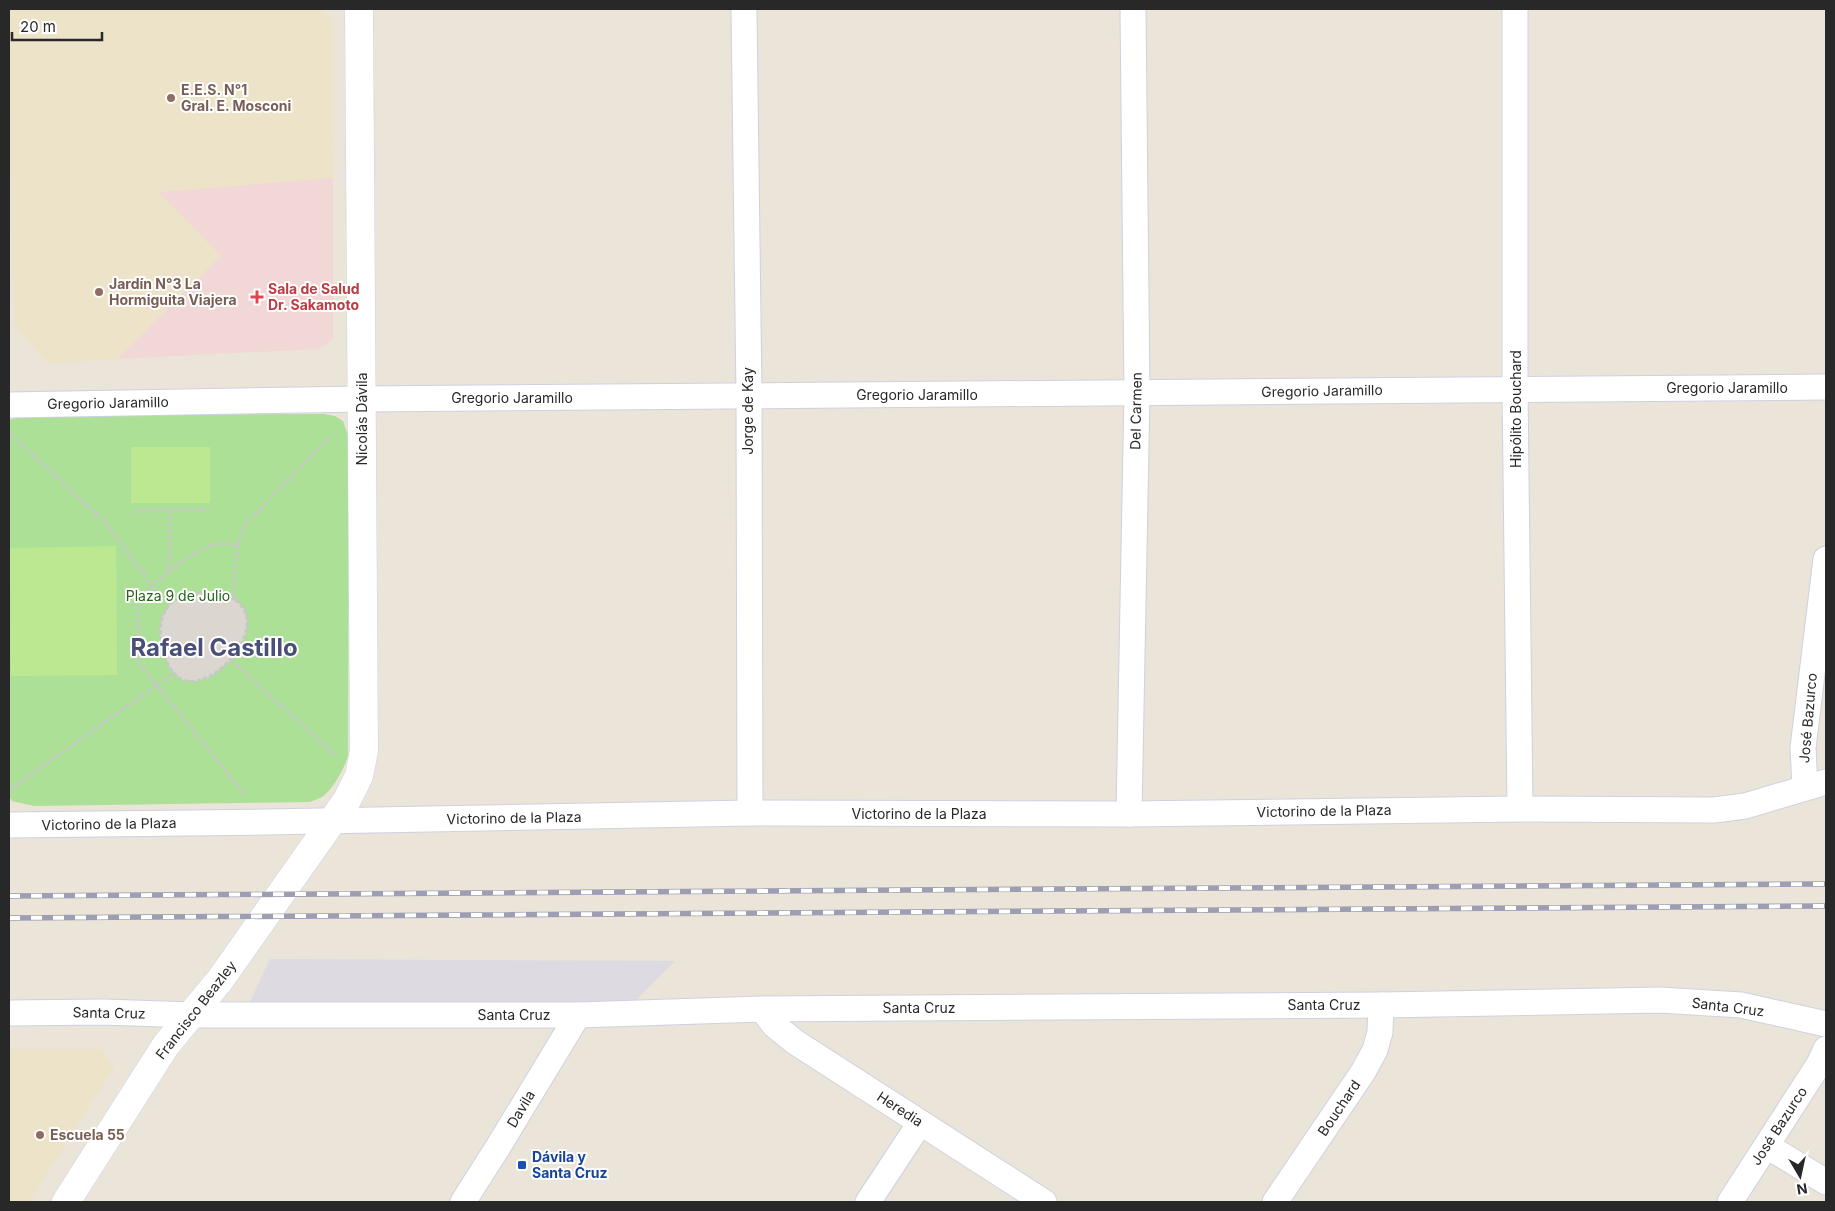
<svg xmlns="http://www.w3.org/2000/svg" width="1835" height="1211" font-family="Inter,sans-serif">
<rect width="100%" height="100%" fill="#eae4d9"/>
<polygon fill="#dddae2" points="270,959 675,961 633,1003 248,1006"/>
<g fill="#ece3c9">
<polygon points="9,10 322,10 332,18 333,178 160,192 222,256 117,359 49,364 15,328 12,256"/>
<polygon points="9,1049 101,1049 114,1067 29,1202 9,1202"/>
</g>
<polygon fill="#f1d7d6" points="333,178 333,339 318,349 117,359 221,256 159,192"/>
<path fill="#abe096" d="M324,414L335,416L343,421L349,438L348,755C346,766 332,791 322,797C319,799 314,800 310,802L34,806L12,801L9,796V420L18,417L32,415Z"/>
<g fill="#bde892">
<rect x="131" y="447" width="79" height="56"/>
<polygon points="116,546 117,675 11,676 10,548"/>
</g>
<polygon fill="#dbd7d0" points="204,593 223,595 238,602 244,609 247,621 246,634 241,645 231,660 210,677 197,681 183,680 174,673 168,664 161,645 160,628 162,617 170,604 181,597"/>
<g fill="none" stroke-linecap="round" stroke-linejoin="round">
<defs>
<g id="minor">
<polyline points="744,9 749,396 750,813"/>
<polyline points="1515,9 1515,389 1520,809"/>
<polyline points="9,405 362,399 1826,387"/>
<polyline points="1805,788 1803,748 1826,559"/>
<polyline points="1129,814 1137,393 1133,9"/>
<polyline points="9,825 267,822 750,813 1129,814 1520,809 1714,810 1745,806 1826,782"/>
<polyline points="762,1009 774,1025 795,1042 1044,1202"/>
<polyline points="9,1013 103,1012 193,1015 578,1015 762,1009 1381,1005 1660,1000 1741,1005 1826,1024"/>
<polyline points="1767,1146 1826,1182"/>
<polyline points="463,1202 498,1147 578,1015"/>
<polyline points="868,1202 920,1123"/>
<polyline points="1275,1202 1363,1072 1375,1050 1380,1032 1381,1005"/>
<polyline points="1730,1202 1819,1064 1826,1049"/>
</g>
<polyline id="tertiary" points="66,1202 166,1045 220,980 347,800 359,776 364,751 359,9"/>
</defs>
<use href="#minor" stroke="#cfd1e1" stroke-width="27"/>
<use href="#tertiary" stroke="#cfd1e1" stroke-width="29"/>
<g stroke="#c7c7c7" stroke-width="3" stroke-dasharray="4 2.5" stroke-linecap="butt">
<polyline points="9,433 106,523 152,586 170,604"/>
<polyline points="135,511 206,510"/>
<path d="M238,545C232,545 225,543 219,544C196,545 153,584 138,601V662L245,795"/>
<polyline points="169,572 169,510"/>
<path d="M204,593C216,594 231,595 240,604C270,634 198,709 172,671C158,650 152,609 181,597C188,594 197,594 204,593Z"/>
<path d="M234,600C236,575 232,543 248,521L332,435"/>
<polyline points="231,660 334,754"/>
<polyline points="9,790 174,673"/>
</g>
<use href="#minor" stroke="#fff" stroke-width="25"/>
<use href="#tertiary" stroke="#fff" stroke-width="28"/>
<defs>
<g id="rail">
<polyline points="9,896 1826,884"/>
<polyline points="9,918 1826,906"/>
</g>
</defs>
<use href="#rail" stroke="#9d9eb2" stroke-width="5.5"/>
<use href="#rail" stroke="#fff" stroke-width="4" stroke-dasharray="11" stroke-linecap="butt"/>
</g>
<g fill="#8d6e63" stroke="#fff" stroke-width="2">
<circle cx="171" cy="98" r="5"/>
<circle cx="99" cy="292" r="5"/>
<circle cx="40" cy="1135" r="5"/>
</g>
<path fill="#e0444e" stroke="#fff" stroke-width="2" d="M254.5 289.5h5v5h5v5h-5v5h-5v-5h-5v-5h5z"/>
<rect fill="#1a4fb4" stroke="#fff" stroke-width="2" x="517" y="1160" width="10" height="10" rx="2.5"/>
<g text-anchor="middle" stroke-width="4" stroke-linejoin="round" paint-order="stroke">
<g font-size="14" font-weight="bold" fill="#785e54" stroke="#fff" text-anchor="start">
<text x="181" y="95">E.E.S. N°1<tspan x="181" dy="16">Gral. E. Mosconi</tspan></text>
<text x="109" y="289">Jardín N°3 La<tspan x="109" dy="16">Hormiguita Viajera</tspan></text>
<text x="50" y="1140">Escuela 55</text>
</g>
<g font-size="14" font-weight="bold" fill="#be3a42" stroke="#fff" text-anchor="start">
<text x="268" y="294">Sala de Salud<tspan x="268" dy="16">Dr. Sakamoto</tspan></text>
</g>
<g font-size="14" fill="#282828" stroke="#fff">
<text x="1727" y="393">Gregorio Jaramillo</text>
<text transform="translate(1322 391) rotate(-1)" y="5">Gregorio Jaramillo</text>
<text x="917" y="400">Gregorio Jaramillo</text>
<text x="512" y="403">Gregorio Jaramillo</text>
<text transform="translate(108 403) rotate(-1)" y="5">Gregorio Jaramillo</text>
<text transform="translate(1516 409) rotate(-90)" y="5">Hipólito Bouchard</text>
<text transform="translate(748 411) rotate(-90)" y="5">Jorge de Kay</text>
<text transform="translate(1136 411) rotate(-89)" y="5">Del Carmen</text>
<text transform="translate(362 419) rotate(-90)" y="5">Nicolás Dávila</text>
<text transform="translate(1808 718) rotate(-85)" y="5">José Bazurco</text>
<text transform="translate(1324 811) rotate(-1)" y="5">Victorino de la Plaza</text>
<text x="919" y="819">Victorino de la Plaza</text>
<text transform="translate(514 818) rotate(-1)" y="5">Victorino de la Plaza</text>
<text transform="translate(109 824) rotate(-1)" y="5">Victorino de la Plaza</text>
<text x="1324" y="1010">Santa Cruz</text>
<text transform="translate(1728 1007) rotate(7)" y="5">Santa Cruz</text>
<text x="919" y="1013">Santa Cruz</text>
<text transform="translate(196 1010) rotate(-52)" y="5">Francisco Beazley</text>
<text transform="translate(109 1013) rotate(1)" y="5">Santa Cruz</text>
<text x="514" y="1020">Santa Cruz</text>
<text transform="translate(1339 1108) rotate(-56)" y="5">Bouchard</text>
<text transform="translate(521 1109) rotate(-59)" y="5">Davila</text>
<text transform="translate(900 1109) rotate(33)" y="5">Heredia</text>
<text transform="translate(1779 1126) rotate(-57)" y="5">José Bazurco</text>
</g>
<g font-size="14" fill="#25621b" stroke="#fff">
<text x="178" y="601">Plaza 9 de Julio</text>
</g>
<g font-size="14" font-weight="bold" fill="#164399" stroke="#fff" text-anchor="start">
<text x="532" y="1162">Dávila y<tspan x="532" dy="16">Santa Cruz</tspan></text>
</g>
<g font-size="24" font-weight="bold" fill="#4a4f77" stroke="#fff">
<text x="214" y="656">Rafael Castillo</text>
</g>
</g>
<rect width="1835" height="1211" fill="none" stroke="#282828" stroke-width="20"/>
<g transform="translate(1800 1176) rotate(171)" stroke="#ffffff" stroke-width="4" paint-order="stroke">
<path d="M0-4L9 19L0 12L-9 19Z" fill="#282828"/>
<text y="-8" font-size="14" font-weight="bold" text-anchor="middle" fill="#282828">N</text>
</g>
<path d="M12 32v8h90v-8" fill="none" stroke="#282828" stroke-width="2.5"/>
<text x="20" y="32" font-size="15" fill="#282828" stroke="#ffffff" stroke-width="4" paint-order="stroke">20 m</text>
</svg>
